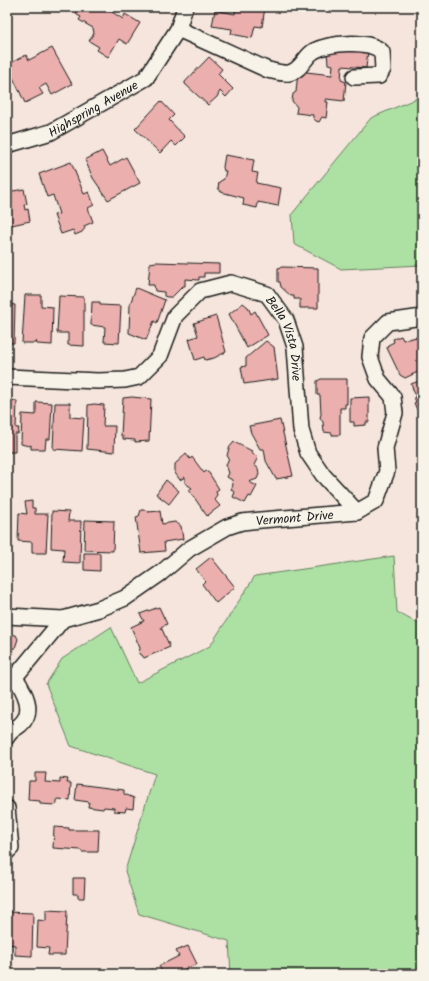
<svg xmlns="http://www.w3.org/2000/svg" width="429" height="981" font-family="Kalam,sans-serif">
<rect width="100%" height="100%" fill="#f5e5dc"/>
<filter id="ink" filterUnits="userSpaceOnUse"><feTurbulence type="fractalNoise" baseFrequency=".025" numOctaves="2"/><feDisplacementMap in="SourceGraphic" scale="8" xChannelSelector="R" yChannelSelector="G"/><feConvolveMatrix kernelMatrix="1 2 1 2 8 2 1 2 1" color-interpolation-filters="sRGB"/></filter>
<g filter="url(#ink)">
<g fill="#ade1a3" stroke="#647e60">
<polygon points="422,96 422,265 341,269 294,244 292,214 371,118"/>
<polygon points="394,556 397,612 422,626 422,974 231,974 229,941 139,914 125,871 155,774 71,746 46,684 62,659 111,627 137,683 210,646 255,576"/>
</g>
<g fill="#ebafae" stroke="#1c1c1c">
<polygon points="73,7 104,7 123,19 125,14 140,23 127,44 119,39 108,57 97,50 99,47 89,41 94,33 93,28 79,20 81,17 77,15 75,7"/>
<polygon points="236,7 265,7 262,27 255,26 252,38 231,34 232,29 212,26 215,10 235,14"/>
<polygon points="52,48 72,84 52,95 46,84 39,88 43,94 25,103 7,65 26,55 29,60"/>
<polygon points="368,50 366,68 342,66 341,80 346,82 344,101 326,99 326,102 328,102 326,118 322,117 319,122 316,121 313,118 313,115 296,113 297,107 292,101 293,94 296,92 298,71 332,75 333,65 328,64 327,52"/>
<polygon points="209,57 222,69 218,74 233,89 226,97 220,91 217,97 208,105 185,84 185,82"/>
<polygon points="161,101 174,115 169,120 185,137 176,146 171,141 160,153 135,129"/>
<polygon points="102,151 110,166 126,157 140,183 108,200 93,178 85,160"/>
<polygon points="225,155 254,160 252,172 258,173 256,183 281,188 278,206 258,202 257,208 243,205 244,198 221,192 218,188 219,182 224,179 226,171 224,171 223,167"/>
<polygon points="71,162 84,194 89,192 94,205 88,208 93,222 84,226 85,228 82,232 75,235 73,230 61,234 54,215 59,214 53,195 47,197 39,174"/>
<polygon points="24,189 27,204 24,205 25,210 28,209 30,221 7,226 7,201 9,198 8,192"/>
<polygon points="156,262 219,264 219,273 204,273 204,277 199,277 199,280 185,279 185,286 183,286 172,297 167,297 164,296 164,292 155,291 154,285 148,285 150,263"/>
<polygon points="282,267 318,268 318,308 300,308 300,299 294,299 294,296 291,296 281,287 280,282 278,282 278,268"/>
<polygon points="136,288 165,300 157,323 154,321 146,340 129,333 130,304"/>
<polygon points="25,295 41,295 41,306 53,307 52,345 37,344 36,341 36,343 22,343"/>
<polygon points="59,296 84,297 84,346 68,345 68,333 57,333"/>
<polygon points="92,302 100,302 100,305 121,306 119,343 104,342 105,327 91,325"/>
<polygon points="243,303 248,307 251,314 255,311 268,335 247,348 229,314"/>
<polygon points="7,304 15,305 14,343 7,343"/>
<polygon points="216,316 226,352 214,358 205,360 204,357 195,360 189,339 198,336 194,323"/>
<polygon points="401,336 403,340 417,337 422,348 422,370 405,378 400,375 387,348 388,345 394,342 393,339"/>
<polygon points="266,341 274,347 278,379 244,384 241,367 246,366 246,358"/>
<polygon points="321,379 347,379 347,404 345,404 345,408 340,408 340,435 332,435 332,433 324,432 323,422 320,418 321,414 320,395 317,395 317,381"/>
<polygon points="422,380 422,423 420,411 418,412 414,403 416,402 414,397 416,397 411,384"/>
<polygon points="132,397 151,399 149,441 135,442 135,440 123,439 123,436 121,436 123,398"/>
<polygon points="369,397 369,422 366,422 366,425 354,426 354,422 350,422 350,398"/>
<polygon points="7,400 17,401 16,428 19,428 18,434 15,434 15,452 7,452"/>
<polygon points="36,402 52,403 50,439 46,439 45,449 31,449 31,445 29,446 21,444 22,414 36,415"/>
<polygon points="55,403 70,403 70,417 84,418 82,451 53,449"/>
<polygon points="94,404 104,405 103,426 115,426 114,452 87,449 88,405"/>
<polygon points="280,420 293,476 276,479 266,461 264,449 260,449 251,433 249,426"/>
<polygon points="234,442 252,451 251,453 258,457 254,465 258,468 259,474 257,479 249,482 257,486 251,497 249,496 245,503 233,497 235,492 231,490 233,485 232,480 227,477 229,473 226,465 229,458 227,456 229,448"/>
<polygon points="186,454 190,459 192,457 204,473 206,471 209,473 219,489 216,491 217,495 214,499 220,506 207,516 189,490 192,488 185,483 185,477 180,480 175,473 175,464"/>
<polygon points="166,480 179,491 169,504 156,494"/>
<polygon points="32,501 32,508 35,508 35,514 48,514 46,553 32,553 32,542 18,541 19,513 27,514 25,502"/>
<polygon points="141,510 146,510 148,512 160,511 162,524 175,522 181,526 183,539 164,542 165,551 141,553 136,517 139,516"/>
<polygon points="52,511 69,512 68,521 81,521 80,563 63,562 64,549 51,548"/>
<polygon points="85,520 114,521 113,551 84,550"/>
<polygon points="84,553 100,553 100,571 84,570"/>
<polygon points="211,557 235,587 216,603 202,584 205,581 196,569"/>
<polygon points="159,607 167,624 161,627 170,647 144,658 142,655 139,654 140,648 131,627 144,621 140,614"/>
<polygon points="7,634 16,635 18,639 15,648 12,648 12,653 7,658"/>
<polygon points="35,773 46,773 45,782 60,783 60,778 68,779 67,783 71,783 70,800 57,799 57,804 55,805 40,804 40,801 28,800 29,781 35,781"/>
<polygon points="77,784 124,790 124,794 134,798 133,809 126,808 125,812 114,811 114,808 104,807 103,809 88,807 89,802 75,800"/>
<polygon points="54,827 69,828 69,830 99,830 98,852 82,852 81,850 53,848"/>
<polygon points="73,878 85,878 84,898 78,898 78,894 73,894"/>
<polygon points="46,910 67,911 65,955 48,955 49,948 37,947 38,920 46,921"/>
<polygon points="7,912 33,913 32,956 15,955 15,945 7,944"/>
<polygon points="188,946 197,964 188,968 187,966 187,968 175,974 163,974 159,966 179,956 176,951"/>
<polygon points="152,969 155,974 140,974"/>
</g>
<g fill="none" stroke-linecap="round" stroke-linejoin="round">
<defs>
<g id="minor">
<path d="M178,29L268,70C274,71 282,74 289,73C302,70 304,57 314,51C329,43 369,39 382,52L383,69L379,76L354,77"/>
<path id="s1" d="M7,145L51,132L146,78L178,29L185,7"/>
<path id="s2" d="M7,377L98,381L125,380L139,377L160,356L175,316L200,291L231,283L267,294L286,320L295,347L301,430L308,453L323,475L357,512"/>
<path id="s3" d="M7,616L63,619L99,609L125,598L161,573L189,549L227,527L242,522L261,520L357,512L376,501L387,471L385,448L395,413L393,397L378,379L370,357L372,338L388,322L422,317"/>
<polyline points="7,682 15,677 63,619"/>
<path d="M7,737C10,731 15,729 20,725C36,711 24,691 15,677"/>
<polyline points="7,808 11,848 7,852"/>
</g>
</defs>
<use href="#minor" stroke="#1c1c1c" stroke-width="18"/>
<use href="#minor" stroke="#f7f3e8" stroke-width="15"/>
</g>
</g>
<g text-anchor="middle" stroke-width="3" stroke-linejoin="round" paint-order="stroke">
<g font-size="13" fill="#1c1c1c" stroke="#f7f3e8">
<text dy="5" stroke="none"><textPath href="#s1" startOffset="94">Highspring Avenue</textPath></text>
<text dy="5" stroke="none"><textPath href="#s2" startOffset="359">Bella Vista Drive</textPath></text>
<text dy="5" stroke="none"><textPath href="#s3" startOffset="315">Vermont Drive</textPath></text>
</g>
</g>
<rect width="429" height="981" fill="none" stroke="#f7f3e8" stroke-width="24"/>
<rect x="12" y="12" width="405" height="957" fill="none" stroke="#1c1c1c" stroke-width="1.5" filter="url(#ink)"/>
</svg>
